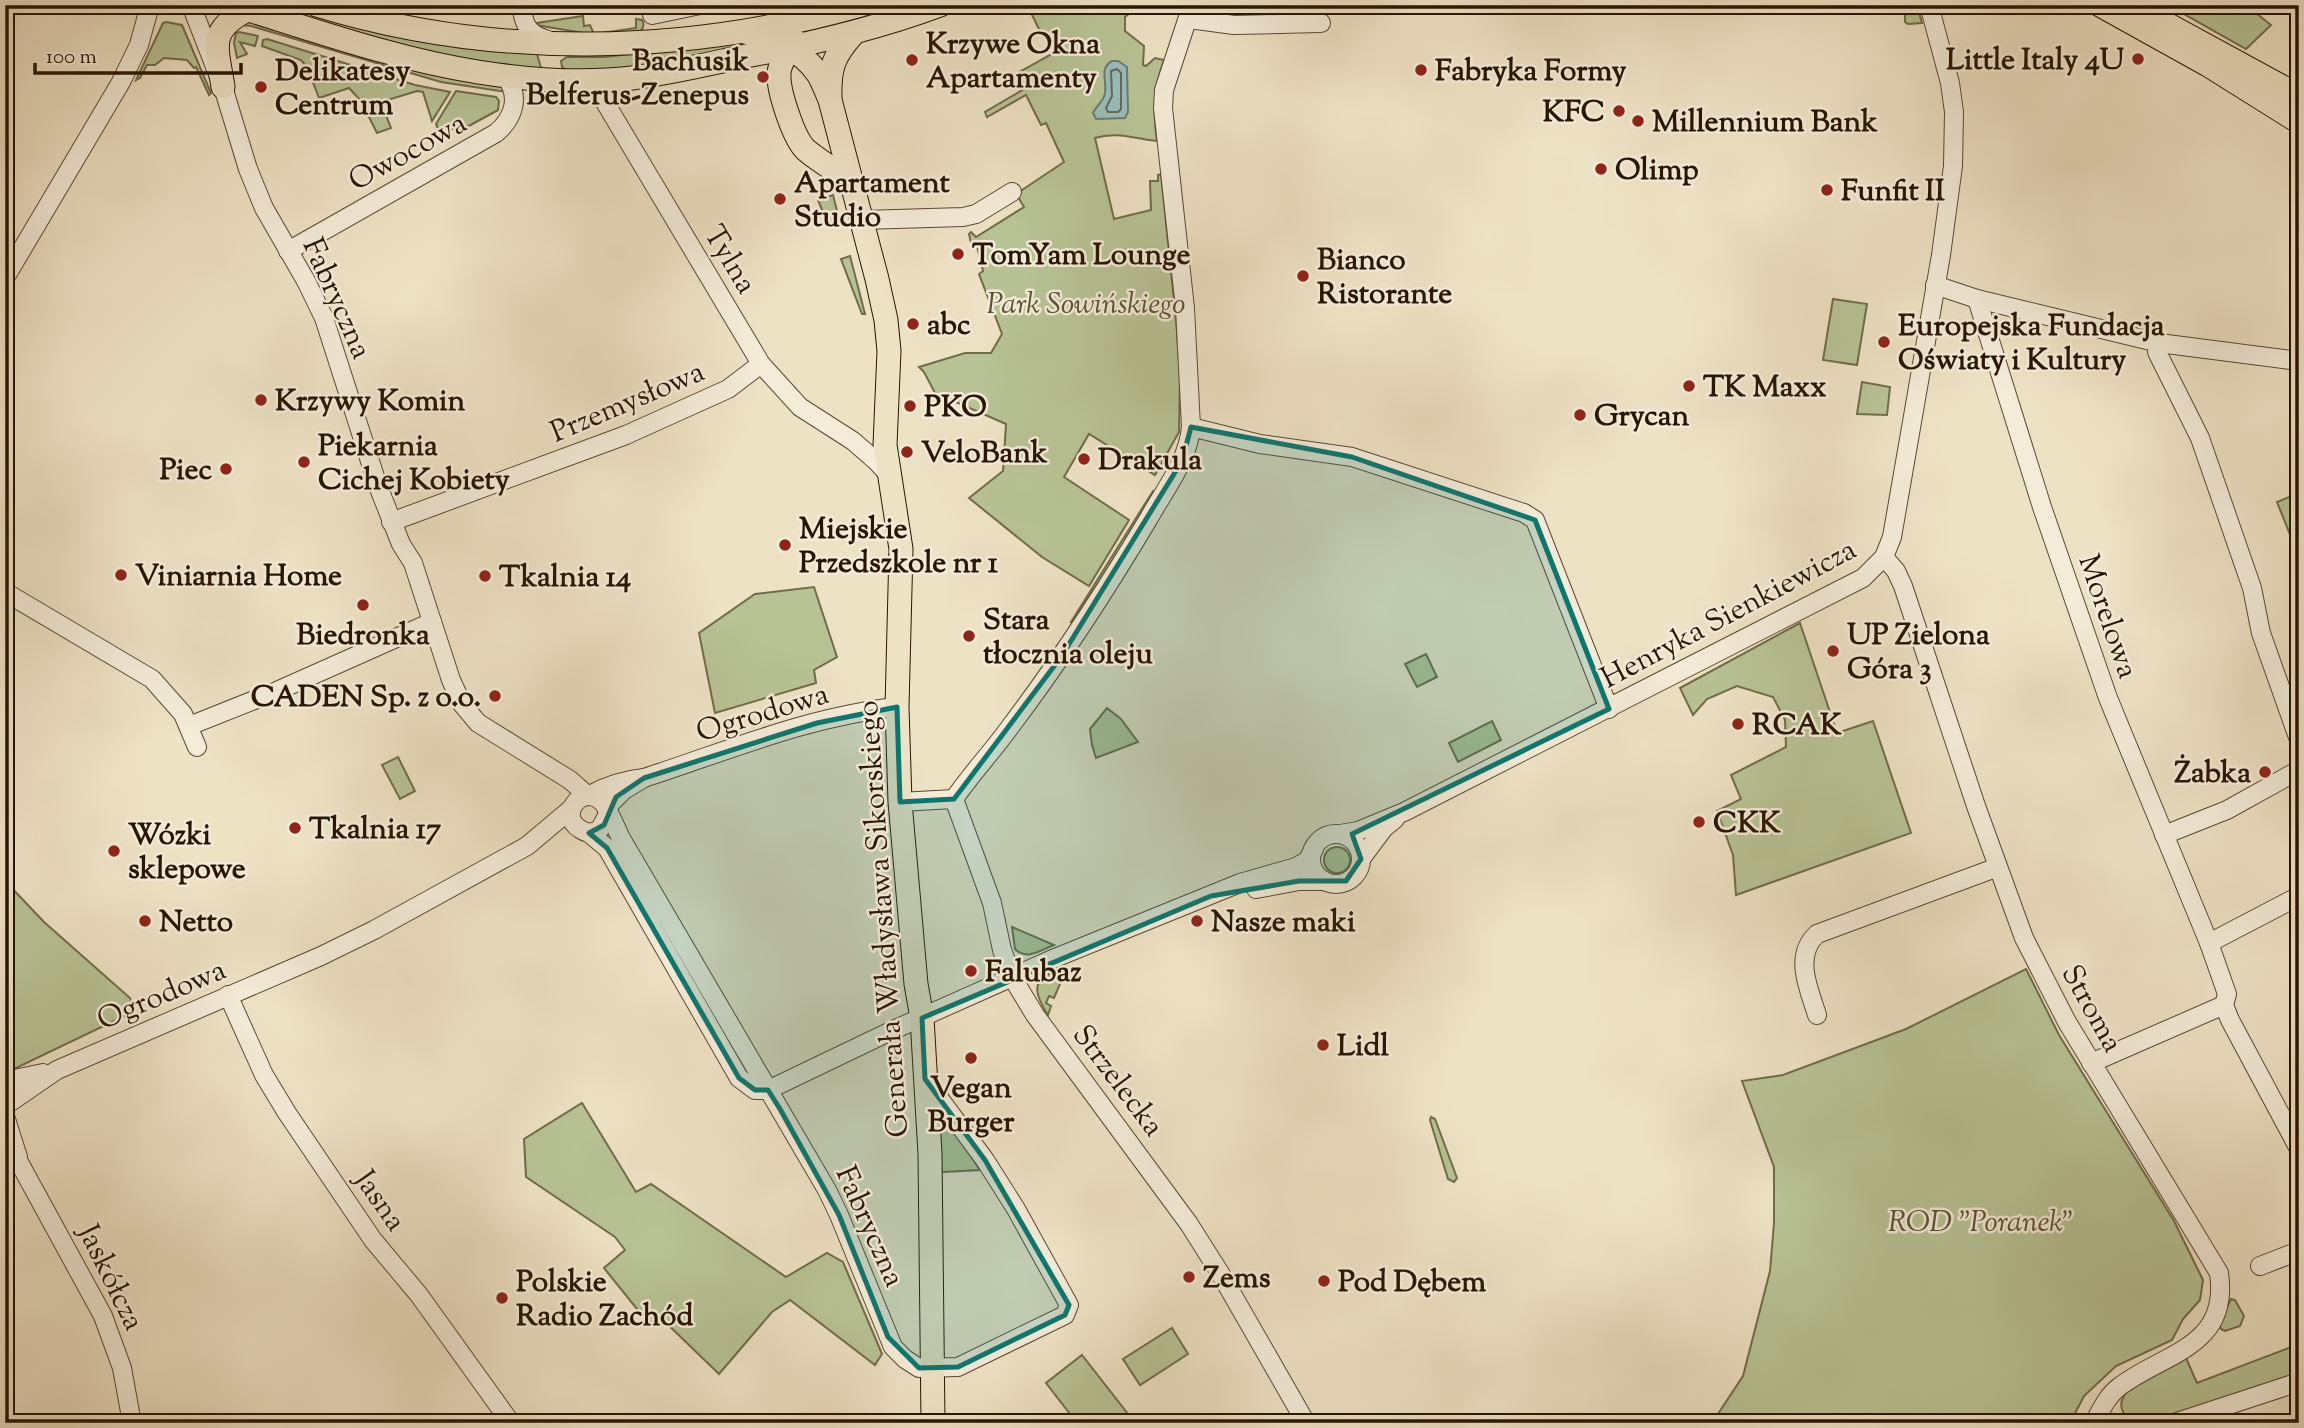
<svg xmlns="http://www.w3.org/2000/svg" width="2304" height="1428" font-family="'Sorts Mill Goudy',serif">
<rect width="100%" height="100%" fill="#eee2c5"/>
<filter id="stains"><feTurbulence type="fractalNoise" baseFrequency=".00286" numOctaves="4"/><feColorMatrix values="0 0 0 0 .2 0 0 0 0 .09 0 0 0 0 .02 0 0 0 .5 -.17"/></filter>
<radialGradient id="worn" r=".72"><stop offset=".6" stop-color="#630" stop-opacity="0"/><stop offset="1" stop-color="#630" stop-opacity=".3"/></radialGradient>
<g fill="#b8c395" stroke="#706c4a" stroke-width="2">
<polygon points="262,5 278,5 386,35 536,51 542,71 463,62"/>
<path d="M1027,5H1136L1134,10L1125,17V31L1144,46L1143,65L1146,66L1155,58L1164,60C1153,89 1153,112 1157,141C1134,139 1118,131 1095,138L1114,219L1151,210L1150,181H1158V175L1161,174L1176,320L1180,374L1179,432L1155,475L1089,434L1064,477L1129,520L1089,586L1042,557L969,498L1003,471L1006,424L935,393L924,372L919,367L965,353H991L1002,334L979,274L983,271L976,242L971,243L969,234L971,232L976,237L1024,207L1018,197L1019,192L1064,162L1046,123L1041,125L1026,95L987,117L985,112L1024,89L1016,74L1057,51L1049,35L1043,37Z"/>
<polygon points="1917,5 1922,23 1908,24 1905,22 1905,9 1875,6"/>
<polygon points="2168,5 2246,5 2271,25 2246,49"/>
<path d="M583,16L584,26L590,25L594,34L636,28V19L642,20C646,26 641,31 637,35L601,36L530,24Z"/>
<polygon points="251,18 500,84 506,92 441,82 251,26 233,24"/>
<polygon points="166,22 182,25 211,93 209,95 196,67 194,68 187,60 164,58 155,65 147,65 140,78 136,80 163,23"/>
<polygon points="239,32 258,36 255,46 240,42 247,54 237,58 234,43 236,33"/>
<polygon points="267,39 415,85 450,92 432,121 423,92 417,91 384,101 382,105 391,128 377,133 361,101 349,88 319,98 307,67 301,60 262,46 263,40"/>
<polygon points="739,41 741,50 626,70 566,70 562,67 561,61 567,57 605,57"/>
<polygon points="456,91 496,97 499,101 498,110 456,133 454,128 441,136 436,124"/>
<polygon points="833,195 840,223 829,227 818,200"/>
<polygon points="850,256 865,314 862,314 841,259"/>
<polygon points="1833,299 1867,304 1857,365 1823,360"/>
<polygon points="1862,382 1890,387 1887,415 1857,414"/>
<polygon points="1153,491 1156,494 1073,622 1071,622"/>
<polygon points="2299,493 2299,557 2277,502"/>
<polygon points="814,587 837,657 814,670 816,683 715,713 699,633 755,594"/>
<polygon points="1800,623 1837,733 1873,721 1911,833 1736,895 1733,855 1717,811 1741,799 1731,775 1786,747 1785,720 1773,697 1737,686 1707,699 1693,715 1680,688"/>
<polygon points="1426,654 1437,677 1417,687 1405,664"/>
<polygon points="1107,708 1121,719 1138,742 1096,758 1092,745 1090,729"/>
<polygon points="1492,721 1501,740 1458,762 1449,743"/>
<polygon points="398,757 415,791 400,799 382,765"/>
<circle cx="1337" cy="860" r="13"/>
<polygon points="5,881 44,922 130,998 135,1011 14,1069 5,1067"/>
<path d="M1012,927L1054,945C1041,950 1026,961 1015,949Z"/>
<path d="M1065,967L1066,970L1054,998L1049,996L1046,1003L1051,1006L1048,1015C1029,986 1035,978 1065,967Z"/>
<polygon points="2026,969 2059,1035 2174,1221 2203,1280 2200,1300 2183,1319 2172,1340 2116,1366 2084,1396 2070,1423 1712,1423 1743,1376 1770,1271 1774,1223 1774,1167 1742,1081 1783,1075 1906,1029"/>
<polygon points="582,1103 636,1192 651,1184 786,1277 827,1253 843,1262 882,1354 875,1365 790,1300 772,1312 719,1374 661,1318 649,1324 604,1268 625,1250 615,1237 526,1177 524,1139"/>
<polygon points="941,1111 980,1170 943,1172 941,1170 938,1114"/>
<polygon points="1431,1117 1435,1119 1457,1178 1454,1182 1448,1179 1430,1120"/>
<polygon points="2231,1299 2235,1300 2244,1316 2240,1326 2225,1331 2221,1329 2219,1323"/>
<polygon points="1172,1328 1188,1354 1140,1385 1123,1359"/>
<path d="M2299,1344V1375L2144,1423H2129C2121,1410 2117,1403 2128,1390L2186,1358L2197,1383Z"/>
<polygon points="1082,1355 1135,1423 1077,1423 1046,1383"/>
</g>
<path fill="#9abdba" stroke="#6c7a70" stroke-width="2" d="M1112,61H1118L1127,67L1128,112L1125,118L1096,119L1093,113C1096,106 1104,101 1105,93C1107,81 1099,68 1112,61Z"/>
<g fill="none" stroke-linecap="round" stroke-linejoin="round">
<polygon stroke="#61695d" stroke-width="2" points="1117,69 1121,73 1121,109 1118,112 1108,112 1106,108 1112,96 1111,71"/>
<defs>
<g id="minor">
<path d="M191,5L223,87L248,169L264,208L306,281L324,318L378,486L401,544L413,563L451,680L462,704L478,723L570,780L588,796C607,785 623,780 644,778"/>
<path d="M521,5C524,25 527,34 548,40"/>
<polyline points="652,15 700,5"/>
<polyline points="1189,19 1234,25 1321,23"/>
<polyline points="589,81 603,99 761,364 800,407 853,441 876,461 889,475"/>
<polyline points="862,220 963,217 976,214 1012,192"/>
<path d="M288,251L496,133C514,118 521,96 505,76"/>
<polyline points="5,278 121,82 139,45 150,5"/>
<polyline points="1935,285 1977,299 2159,343 2299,361"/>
<polyline points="1977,299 2042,507 2108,698 2209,943"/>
<polyline points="2159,343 2157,352 2200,438 2252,588 2261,633 2299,740"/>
<polyline points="1191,427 1260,444 1352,457 1524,513 1535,520 1609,709"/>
<polyline points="391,522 626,435 728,389 761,364"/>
<path d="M1884,557L1896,571L1903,586L1976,806L2024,938L2067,1022L2219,1273C2230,1348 2163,1353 2119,1387C2107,1396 2101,1410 2094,1423"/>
<polyline points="5,592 152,679 183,714 197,747"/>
<polyline points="189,726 277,691 432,622"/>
<path d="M954,799C971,774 992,752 1010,727C1060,661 1106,590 1149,518C1165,489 1188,461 1191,427L1185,308L1163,108L1164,90L1192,5"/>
<polyline points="900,802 954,799 992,903 1002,950 1012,977 1035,1015 1189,1224 1220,1273 1306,1423"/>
<path d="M606,808L624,790L644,778C727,751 810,716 897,707"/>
<path d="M608,814L600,829C593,833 587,834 580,829C557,815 582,784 601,801C607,805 617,831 622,840L827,1190L839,1215L893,1347L905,1359L919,1368L958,1367L1065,1315L1069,1305L1016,1209L985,1160L925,1079"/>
<polyline points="589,833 607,848 739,1078 755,1090 768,1090 891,1031 1055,958 1240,883 1296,867 1307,861 1314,849"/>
<polyline points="1340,834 1358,831 1404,812 1863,578 1884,557 1892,537 1941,255 1953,166 1954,112 1950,83 1929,5"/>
<circle cx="1336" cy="859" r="25"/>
<polyline points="2164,835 2227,810 2299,770"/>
<polyline points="1361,859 1384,828 1395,819"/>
<polyline points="1256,889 1299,881 1325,881"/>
<polyline points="228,995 264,1075 287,1113 373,1240 419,1295 511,1423"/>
<polyline points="2224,1005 2230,1020 2299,1149"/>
<path d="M1817,1015C1809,989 1793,956 1817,934L1998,867"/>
<polyline points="2091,1063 2224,1005 2227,994 2209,943 2299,896"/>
<polyline points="5,1081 43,1073"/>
<polyline points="6,1105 57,1070 321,956 374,930 527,846 571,809"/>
<polyline points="5,1116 18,1157"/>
<polyline points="5,1145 20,1164 103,1316 122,1368 132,1423"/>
<polyline points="2260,1266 2299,1251"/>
<polyline points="2174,1423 2299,1382"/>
</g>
<g id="major">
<path d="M233,5C314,30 395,59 478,72C528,80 581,84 632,78C672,73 712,63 751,55C816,43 878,28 940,5"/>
<path d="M317,5C493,59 685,55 861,5"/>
<polyline points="2100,5 2208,65 2299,122"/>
<polyline points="2132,5 2299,96"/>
<path d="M745,32C772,39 802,49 818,74C823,82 826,91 830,100L877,279L886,320L889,351L885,445L901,549L897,707L900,802L916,984L922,1018L930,1154L933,1423"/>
<path d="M795,41C789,50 779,63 779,74C778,91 794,139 806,150C821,163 839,171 853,186"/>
<path d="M223,87C217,47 207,31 247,10"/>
<path d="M830,97C829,68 834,55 853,34"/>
</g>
</defs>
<use href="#minor" stroke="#5a4831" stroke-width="20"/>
<use href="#major" stroke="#281500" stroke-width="25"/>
<use href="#minor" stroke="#f4ecd9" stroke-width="18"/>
<use href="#major" stroke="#eee2c5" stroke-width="23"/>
</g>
<path fill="#0f766e" fill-opacity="0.2" stroke="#0f766e" stroke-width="5" stroke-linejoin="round" d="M1191,427L1352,457L1535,520L1609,709L1352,834L1361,859L1346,881H1299L1211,896L922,1018L925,1079L985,1160L1069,1305L1065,1315L958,1367L919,1368L888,1337L839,1215L780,1109L768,1090H755L739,1078L607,848L589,833L604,825L616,797L644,778L817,723L897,707L900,802L954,799L1061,657L1182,461Z"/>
<g fill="#8f2418" stroke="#f4ecd9" stroke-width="2.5">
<circle cx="2138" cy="59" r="7"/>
<circle cx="912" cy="60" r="7"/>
<circle cx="1421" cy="70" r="7"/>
<circle cx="763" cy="77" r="7"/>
<circle cx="261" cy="87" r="7"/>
<circle cx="1619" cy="111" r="7"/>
<circle cx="1638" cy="121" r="7"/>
<circle cx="1601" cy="169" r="7"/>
<circle cx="1827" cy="190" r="7"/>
<circle cx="780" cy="199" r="7"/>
<circle cx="958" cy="254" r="7"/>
<circle cx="1303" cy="276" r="7"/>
<circle cx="913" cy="324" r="7"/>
<circle cx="1884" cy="342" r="7"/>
<circle cx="1689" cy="386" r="7"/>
<circle cx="261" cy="400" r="7"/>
<circle cx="910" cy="406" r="7"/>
<circle cx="1580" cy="415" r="7"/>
<circle cx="907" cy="452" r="7"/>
<circle cx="1084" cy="459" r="7"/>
<circle cx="304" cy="462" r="7"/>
<circle cx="226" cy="469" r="7"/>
<circle cx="785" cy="545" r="7"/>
<circle cx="121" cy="575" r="7"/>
<circle cx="485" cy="576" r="7"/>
<circle cx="363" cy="605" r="7"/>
<circle cx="969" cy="636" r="7"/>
<circle cx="1833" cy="651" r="7"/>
<circle cx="495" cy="696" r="7"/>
<circle cx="1738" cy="724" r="7"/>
<circle cx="2265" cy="772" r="7"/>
<circle cx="1699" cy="822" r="7"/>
<circle cx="295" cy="828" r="7"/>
<circle cx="114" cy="851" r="7"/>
<circle cx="145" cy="921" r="7"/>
<circle cx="1197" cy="921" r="7"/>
<circle cx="971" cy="971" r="7"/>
<circle cx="1323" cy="1045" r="7"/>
<circle cx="971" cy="1058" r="7"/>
<circle cx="1189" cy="1277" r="7"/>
<circle cx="1324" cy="1281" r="7"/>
<circle cx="502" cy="1298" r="7"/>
</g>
<g text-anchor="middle" stroke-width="5" stroke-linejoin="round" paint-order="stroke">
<g font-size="30" font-weight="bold" fill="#281500" stroke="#f4ecd9" text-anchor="start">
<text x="926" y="53">Krzywe Okna<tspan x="926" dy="34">Apartamenty</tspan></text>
<text x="2124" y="69" text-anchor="end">Little Italy 4U</text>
<text x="749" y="70" text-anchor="end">Bachusik<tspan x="749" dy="34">Belferus-Zenepus</tspan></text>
<text x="275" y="80">Delikatesy<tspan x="275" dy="34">Centrum</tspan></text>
<text x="1435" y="80">Fabryka Formy</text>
<text x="1605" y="121" text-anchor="end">KFC</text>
<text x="1652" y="131">Millennium Bank</text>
<text x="1615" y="179">Olimp</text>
<text x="794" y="192">Apartament<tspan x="794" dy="34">Studio</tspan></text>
<text x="1841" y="200">Funfit II</text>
<text x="972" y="264">TomYam Lounge</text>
<text x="1317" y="269">Bianco<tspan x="1317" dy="34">Ristorante</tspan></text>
<text x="927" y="334">abc</text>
<text x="1898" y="335">Europejska Fundacja<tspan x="1898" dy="34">Oświaty i Kultury</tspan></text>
<text x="1703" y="396">TK Maxx</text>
<text x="275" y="410">Krzywy Komin</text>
<text x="924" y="416">PKO</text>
<text x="1594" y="425">Grycan</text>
<text x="318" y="455">Piekarnia<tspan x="318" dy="34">Cichej Kobiety</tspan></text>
<text x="921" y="462">VeloBank</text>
<text x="1098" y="469">Drakula</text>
<text x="212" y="479" text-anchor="end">Piec</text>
<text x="799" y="538">Miejskie<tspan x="799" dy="34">Przedszkole nr 1</tspan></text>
<text x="135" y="585">Viniarnia Home</text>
<text x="499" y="586">Tkalnia 14</text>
<text x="983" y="629">Stara<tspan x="983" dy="34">tłocznia oleju</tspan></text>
<text x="363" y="644" text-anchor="middle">Biedronka</text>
<text x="1847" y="644">UP Zielona<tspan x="1847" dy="34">Góra 3</tspan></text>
<text x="481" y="706" text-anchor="end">CADEN Sp. z o.o.</text>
<text x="1752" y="734">RCAK</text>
<text x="2251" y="782" text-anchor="end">Żabka</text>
<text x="1713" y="832">CKK</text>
<text x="309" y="838">Tkalnia 17</text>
<text x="128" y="844">Wózki<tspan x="128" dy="34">sklepowe</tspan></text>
<text x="159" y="931">Netto</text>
<text x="1211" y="931">Nasze maki</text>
<text x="985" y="981">Falubaz</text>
<text x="1337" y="1055">Lidl</text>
<text x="971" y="1097" text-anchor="middle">Vegan<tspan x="971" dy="34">Burger</tspan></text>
<text x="1203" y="1287">Zems</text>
<text x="516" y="1291">Polskie<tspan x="516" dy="34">Radio Zachód</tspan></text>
<text x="1338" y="1291">Pod Dębem</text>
</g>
<g font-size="30" fill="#281500" stroke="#f4ecd9">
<text transform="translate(407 151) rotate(-29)" y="10">Owocowa</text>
<text transform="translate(731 259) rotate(59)" y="10">Tylna</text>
<text transform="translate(338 298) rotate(66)" y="10">Fabryczna</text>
<text transform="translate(627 401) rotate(-23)" y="10">Przemysłowa</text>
<text transform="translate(1728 613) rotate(-28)" y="10">Henryka Sienkiewicza</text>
<text transform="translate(2109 616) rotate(71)" y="10">Morelowa</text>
<text transform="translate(762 712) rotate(-17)" y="10">Ogrodowa</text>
<text transform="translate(882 919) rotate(-94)" y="10">Generała Władysława Sikorskiego</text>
<text transform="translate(161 994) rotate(-23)" y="10">Ogrodowa</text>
<text transform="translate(2093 1008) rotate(61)" y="10">Stroma</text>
<text transform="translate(1119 1080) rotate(53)" y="10">Strzelecka</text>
<text transform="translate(381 1200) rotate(55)" y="10">Jasna</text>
<text transform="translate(871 1226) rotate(66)" y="10">Fabryczna</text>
<text transform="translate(112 1277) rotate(64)" y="10">Jaskółcza</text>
</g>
<g font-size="30" font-style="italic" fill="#5a5234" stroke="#f4ecd9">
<text x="1086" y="313">Park Sowińskiego</text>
<text x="1981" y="1231">ROD "Poranek"</text>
</g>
</g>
<rect width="2304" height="1428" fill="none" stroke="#eee2c5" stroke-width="28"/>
<rect x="7" y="7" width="2290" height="1414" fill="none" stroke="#281500" stroke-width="3.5"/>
<rect x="14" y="14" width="2276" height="1400" fill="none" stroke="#281500" stroke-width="2"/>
<path d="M35 63v10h206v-10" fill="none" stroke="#281500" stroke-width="3.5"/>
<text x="46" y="63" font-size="21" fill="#281500" stroke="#f4ecd9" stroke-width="5" paint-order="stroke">100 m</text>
<rect width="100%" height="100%" filter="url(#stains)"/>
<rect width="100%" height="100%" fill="url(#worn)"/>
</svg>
